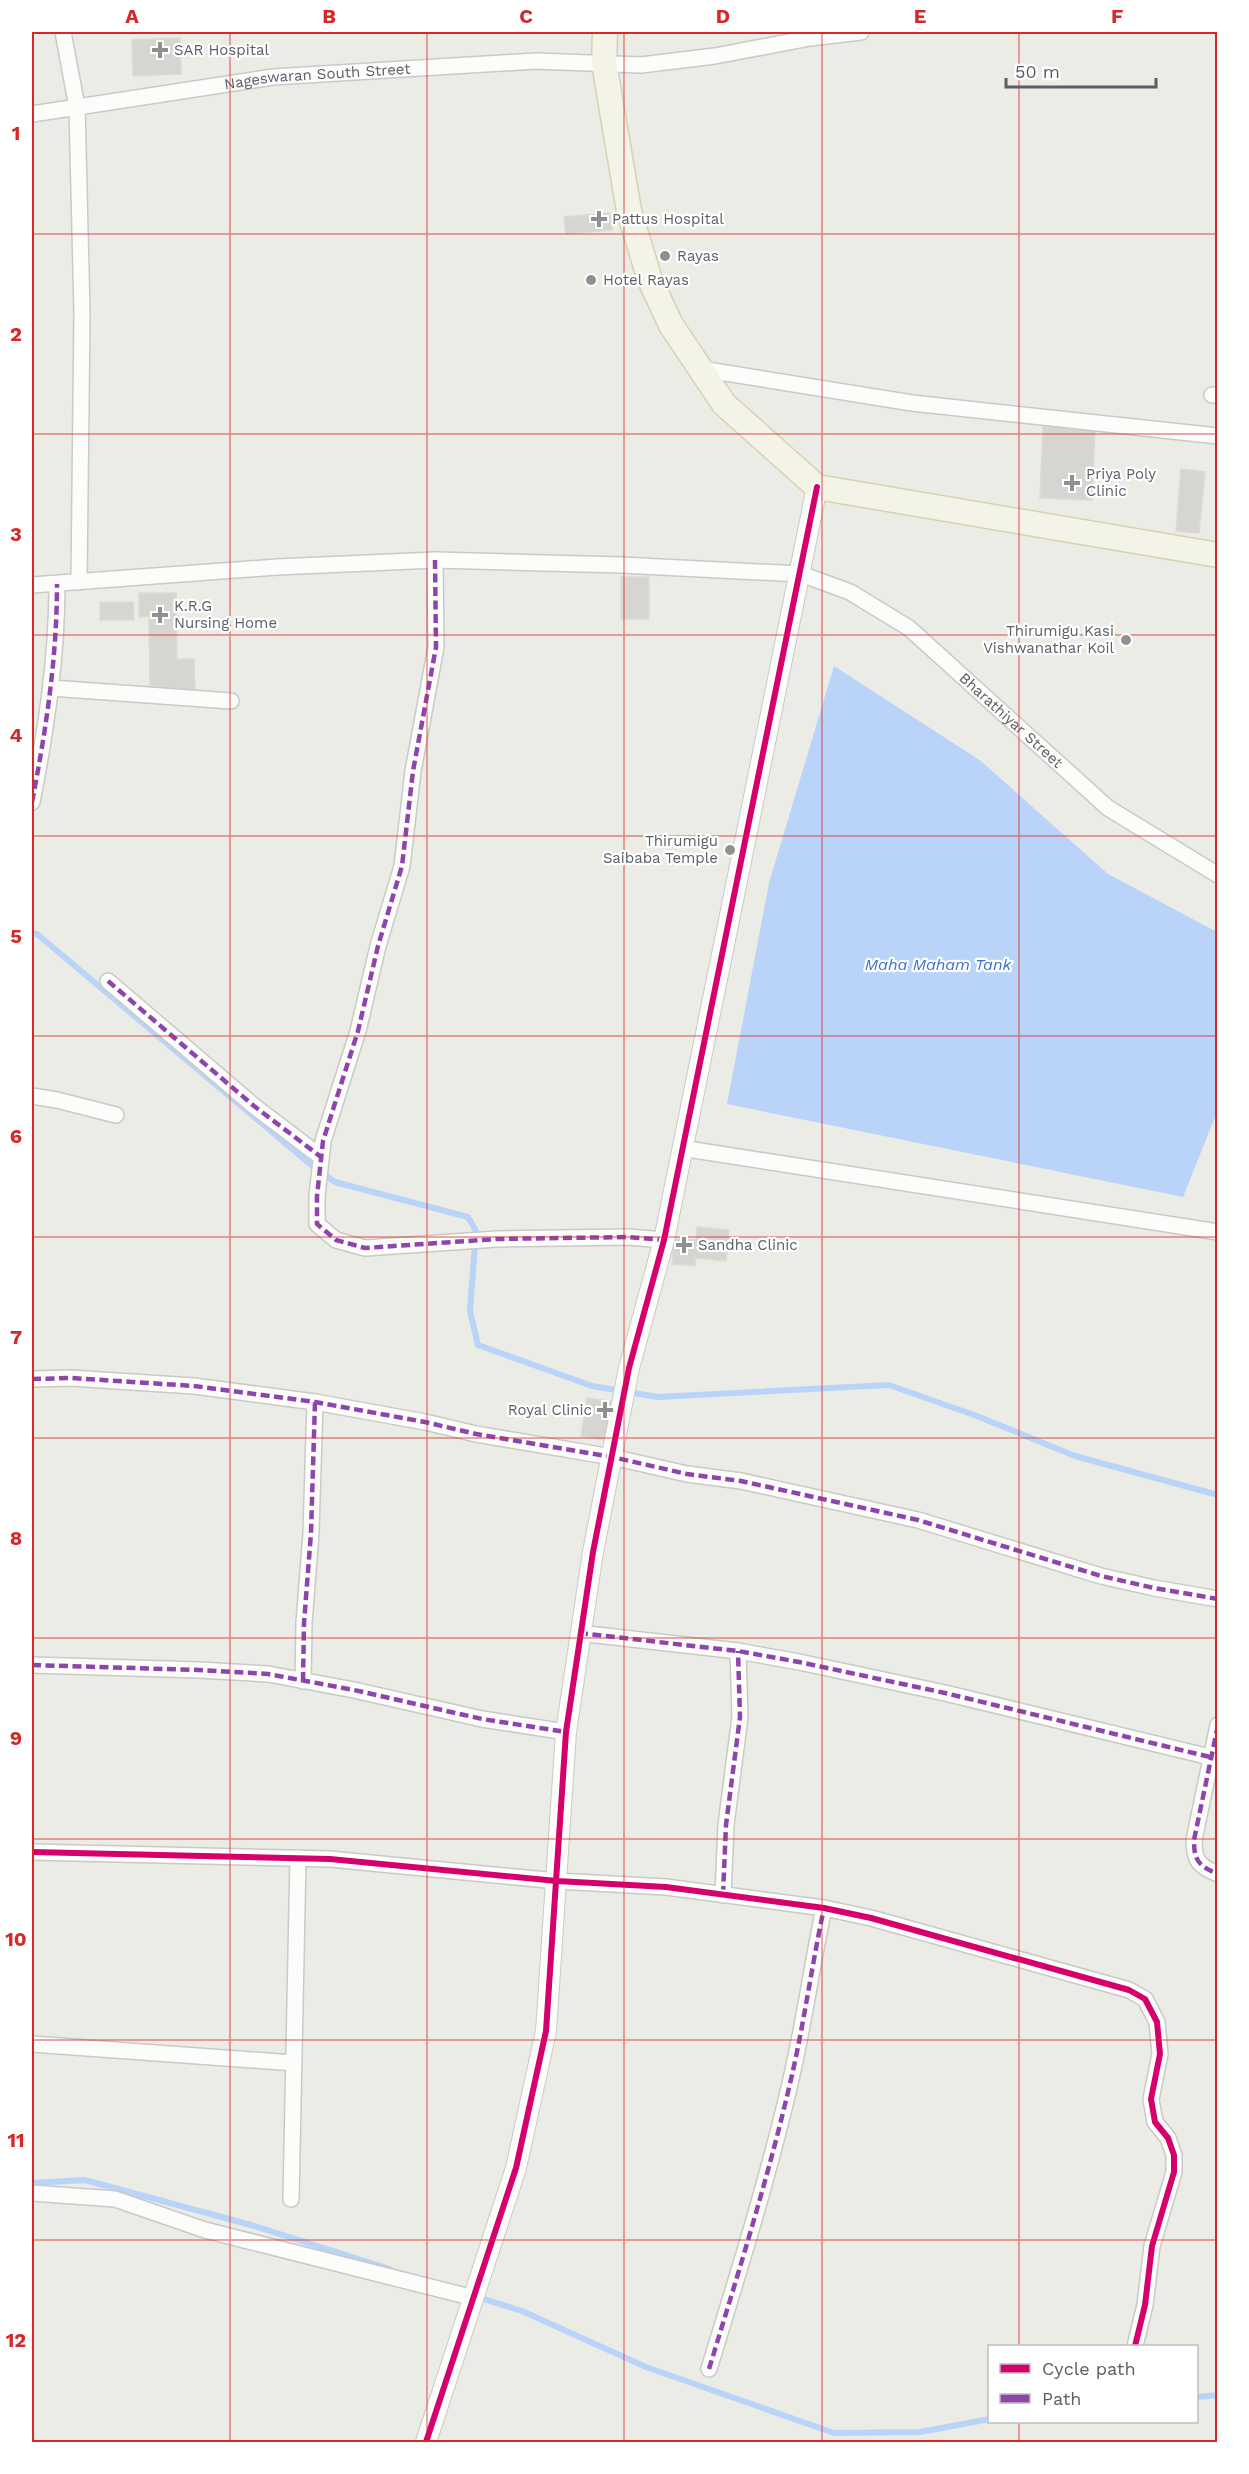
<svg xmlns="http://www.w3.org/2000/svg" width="1249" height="2474" font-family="'Work Sans',sans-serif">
<rect width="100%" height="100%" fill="#ecece6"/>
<polygon fill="#b9d4f8" points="834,666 981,761 1108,874 1217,932 1217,1112 1183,1197 727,1104 769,883"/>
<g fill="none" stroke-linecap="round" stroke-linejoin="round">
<g stroke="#b9d4f8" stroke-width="6">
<polyline points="32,933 37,934 310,1164 335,1182 468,1217 476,1231 470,1311 478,1345 592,1386 658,1397 889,1385 977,1416 1075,1456 1218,1495"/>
<polyline points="32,2183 85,2180 251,2225 390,2269"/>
<polyline points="477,2297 522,2311 646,2367 834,2433 920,2432 990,2419"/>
<polyline points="1196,2397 1218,2395"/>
</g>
</g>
<g fill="#d6d5d1" stroke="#dcdad4" stroke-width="1.5">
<polygon points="180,38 181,74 133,76 132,40"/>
<polygon points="610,213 612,230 566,234 564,217"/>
<polygon points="1043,425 1095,427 1092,500 1040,498"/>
<polygon points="1181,469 1205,472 1199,533 1176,531"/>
<rect x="621" y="577" width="28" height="42"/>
<polygon points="139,593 176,593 177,659 194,659 195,694 150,685 149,616 139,617"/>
<polygon points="100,602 133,602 134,620 100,620"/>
<polygon points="697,1227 729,1230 726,1261 696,1258 695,1266 672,1264 674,1238 696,1240"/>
<polygon points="587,1398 615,1402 609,1441 581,1436"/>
</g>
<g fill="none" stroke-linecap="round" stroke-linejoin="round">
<defs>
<g id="minor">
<polyline points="63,32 77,107 82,313 79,582"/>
<path id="s1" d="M32,114L273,77L536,61L641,65L715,56L810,38L861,32"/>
<polyline points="701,369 912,403 1218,436"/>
<polyline points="1212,395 1218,395"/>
<polyline points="435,560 436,647 413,771 402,866 378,946 358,1031 323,1141 317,1196 317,1224 336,1240 365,1248 497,1239 628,1237 664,1240"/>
<path id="s2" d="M32,585L277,567L435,560L621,565L801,574L850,592L909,628L1108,808L1218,875"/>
<polyline points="51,688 231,701"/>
<path d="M32,802C46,730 57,658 57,584"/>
<polyline points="108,981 254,1106 321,1157"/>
<polyline points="32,1096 57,1100 116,1115"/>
<polyline points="681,1148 1218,1232"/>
<polyline points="32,1379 71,1378 194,1386 315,1402 425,1422 476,1434 612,1457 687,1474 741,1481 918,1520 1101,1576 1154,1588 1218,1599"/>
<polyline points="579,1633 738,1651 799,1662 945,1693 1210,1757"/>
<polyline points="32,1665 199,1670 268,1674 354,1690 482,1719 566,1732"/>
<polyline points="303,1681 304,1623 311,1533 315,1402"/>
<path d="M1218,1725L1194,1840C1194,1860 1198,1866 1218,1874"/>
<polyline points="32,1852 330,1859 557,1881 666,1887 824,1908 871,1918 1129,1990 1145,1999 1157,2022 1160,2054 1151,2099 1155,2122 1168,2138 1174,2155 1174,2172 1152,2246 1145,2305 1135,2346"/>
<polyline points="723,1895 726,1825 740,1717 738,1651"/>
<polyline points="32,2044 294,2063"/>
<polyline points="32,2193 115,2199 205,2230 474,2298"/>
<polyline points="291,2199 298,1858"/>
<path d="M709,2369C737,2277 766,2185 788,2092C803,2031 811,1969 824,1908"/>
</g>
<polyline id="tertiary" points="426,2442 516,2168 546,2031 566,1732 593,1552 629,1368 664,1240 817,487"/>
<polyline id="primary" points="605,32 604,63 629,211 650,280 671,325 724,404 817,487 1218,555"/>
</defs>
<use href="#minor" stroke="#c9cac8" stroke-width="18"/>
<use href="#tertiary" stroke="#c9cac8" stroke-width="22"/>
<use href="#primary" stroke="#d6d2b1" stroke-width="27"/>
<use href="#minor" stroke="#fcfcfb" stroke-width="15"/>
<use href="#tertiary" stroke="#fcfcfb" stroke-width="20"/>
<use href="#primary" stroke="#f3f3e7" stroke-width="24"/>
<g stroke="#8e44ad" stroke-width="4.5" stroke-dasharray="9 4.5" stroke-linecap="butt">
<polyline points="435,560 436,647 413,771 402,866 378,946 358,1031 323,1141 317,1196 317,1224 336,1240 365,1248 497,1239 628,1237 664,1240"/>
<path d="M32,802C46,730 57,658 57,584"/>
<polyline points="108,981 254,1106 321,1157"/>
<polyline points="32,1379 71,1378 194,1386 315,1402 425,1422 476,1434 612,1457 687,1474 741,1481 918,1520 1101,1576 1154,1588 1218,1599"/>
<polyline points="579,1633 738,1651 799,1662 945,1693 1210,1757"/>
<polyline points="32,1665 199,1670 268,1674 354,1690 482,1719 566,1732"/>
<polyline points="303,1681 304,1623 311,1533 315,1402"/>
<path d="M1218,1725L1194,1840C1194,1860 1198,1866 1218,1874"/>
<polyline points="723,1895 726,1825 740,1717 738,1651"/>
<path d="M709,2369C737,2277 766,2185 788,2092C803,2031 811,1969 824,1908"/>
</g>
<defs>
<g id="cycleway">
<polyline points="32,1852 330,1859 557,1881 666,1887 824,1908 871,1918 1129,1990 1145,1999 1157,2022 1160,2054 1151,2099 1155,2122 1168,2138 1174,2155 1174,2172 1152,2246 1145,2305 1135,2346"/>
<polyline points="426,2442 516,2168 546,2031 566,1732 593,1552 629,1368 664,1240 817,487"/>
</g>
</defs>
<use href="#cycleway" stroke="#fff" stroke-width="10"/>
<use href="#cycleway" stroke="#d6006c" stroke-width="6"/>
</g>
<path fill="none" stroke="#d62828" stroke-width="1.5" stroke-opacity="0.55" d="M230,32V2442M427,32V2442M624,32V2442M822,32V2442M1019,32V2346M32,234H1218M32,434H1218M32,635H1218M32,836H1218M32,1036H1218M32,1237H1218M32,1438H1218M32,1638H1218M32,1839H1218M32,2040H1218M32,2240H1218M1019,2422V2442"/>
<g fill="#8e9092" stroke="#fff" stroke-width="2">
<path d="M157 41h6v6h6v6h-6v6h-6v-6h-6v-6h6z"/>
<path d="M596 210h6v6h6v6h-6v6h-6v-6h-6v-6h6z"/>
<circle cx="665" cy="256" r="6"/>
<circle cx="591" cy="280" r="6"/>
<path d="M1069 474h6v6h6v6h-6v6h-6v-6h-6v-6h6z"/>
<path d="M157 606h6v6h6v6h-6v6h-6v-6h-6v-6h6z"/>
<circle cx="1126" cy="640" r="6"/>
<circle cx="730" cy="850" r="6"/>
<path d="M681 1236h6v6h6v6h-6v6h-6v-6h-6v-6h6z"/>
<path d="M602 1401h6v6h6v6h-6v6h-6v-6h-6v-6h6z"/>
</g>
<g text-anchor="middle" stroke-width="4.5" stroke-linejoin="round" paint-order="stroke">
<g font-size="15" fill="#5b5e65" stroke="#fff" text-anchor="start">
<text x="174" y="55">SAR Hospital</text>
<text x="612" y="224">Pattus Hospital</text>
<text x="677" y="261">Rayas</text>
<text x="603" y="285">Hotel Rayas</text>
<text x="1086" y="479">Priya Poly<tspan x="1086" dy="17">Clinic</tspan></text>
<text x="174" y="611">K.R.G<tspan x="174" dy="17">Nursing Home</tspan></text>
<text x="1114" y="636" text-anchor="end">Thirumigu Kasi<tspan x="1114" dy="17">Vishwanathar Koil</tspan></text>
<text x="718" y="846" text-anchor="end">Thirumigu<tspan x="718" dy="17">Saibaba Temple</tspan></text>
<text x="698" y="1250">Sandha Clinic</text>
<text x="592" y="1415" text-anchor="end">Royal Clinic</text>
</g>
<g font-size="15" fill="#5b5e65" stroke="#fff">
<text dy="5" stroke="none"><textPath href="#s1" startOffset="288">Nageswaran South Street</textPath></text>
<text dy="5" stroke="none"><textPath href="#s2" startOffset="1029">Bharathiyar Street</textPath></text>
</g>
<g font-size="16" font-style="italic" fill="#3b6dcd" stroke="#fff">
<text x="938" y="970">Maha Maham Tank</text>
</g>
</g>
<rect width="1249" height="2474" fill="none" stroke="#ffffff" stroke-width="66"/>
<rect x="988" y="2345" width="210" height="78" fill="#ffffff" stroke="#bdbfc1" stroke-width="1.5"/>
<rect x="1000" y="2364" width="30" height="9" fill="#d6006c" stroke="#bdbfc1" stroke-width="1.5"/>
<text x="1042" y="2375" font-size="18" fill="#5b5e65">Cycle path</text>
<rect x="1000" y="2394" width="30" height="9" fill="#8e44ad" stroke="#bdbfc1" stroke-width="1.5"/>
<text x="1042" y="2405" font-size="18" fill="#5b5e65">Path</text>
<path d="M1006 78v9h150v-9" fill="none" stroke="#5b5e65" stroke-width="3"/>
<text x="1015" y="78" font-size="18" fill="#5b5e65" stroke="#ffffff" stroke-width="4.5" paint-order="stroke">50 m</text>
<rect x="33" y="33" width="1183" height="2408" fill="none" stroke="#d62828" stroke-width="2"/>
<g font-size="20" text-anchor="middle" font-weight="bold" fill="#d62828">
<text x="132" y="23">A</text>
<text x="329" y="23">B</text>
<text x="526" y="23">C</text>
<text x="723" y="23">D</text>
<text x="920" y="23">E</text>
<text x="1117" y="23">F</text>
<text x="16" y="140">1</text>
<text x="16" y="341">2</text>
<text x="16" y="541">3</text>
<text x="16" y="742">4</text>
<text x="16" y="943">5</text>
<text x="16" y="1143">6</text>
<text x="16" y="1344">7</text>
<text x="16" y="1545">8</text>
<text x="16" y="1745">9</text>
<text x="16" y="1946">10</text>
<text x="16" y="2147">11</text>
<text x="16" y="2347">12</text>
</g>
</svg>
